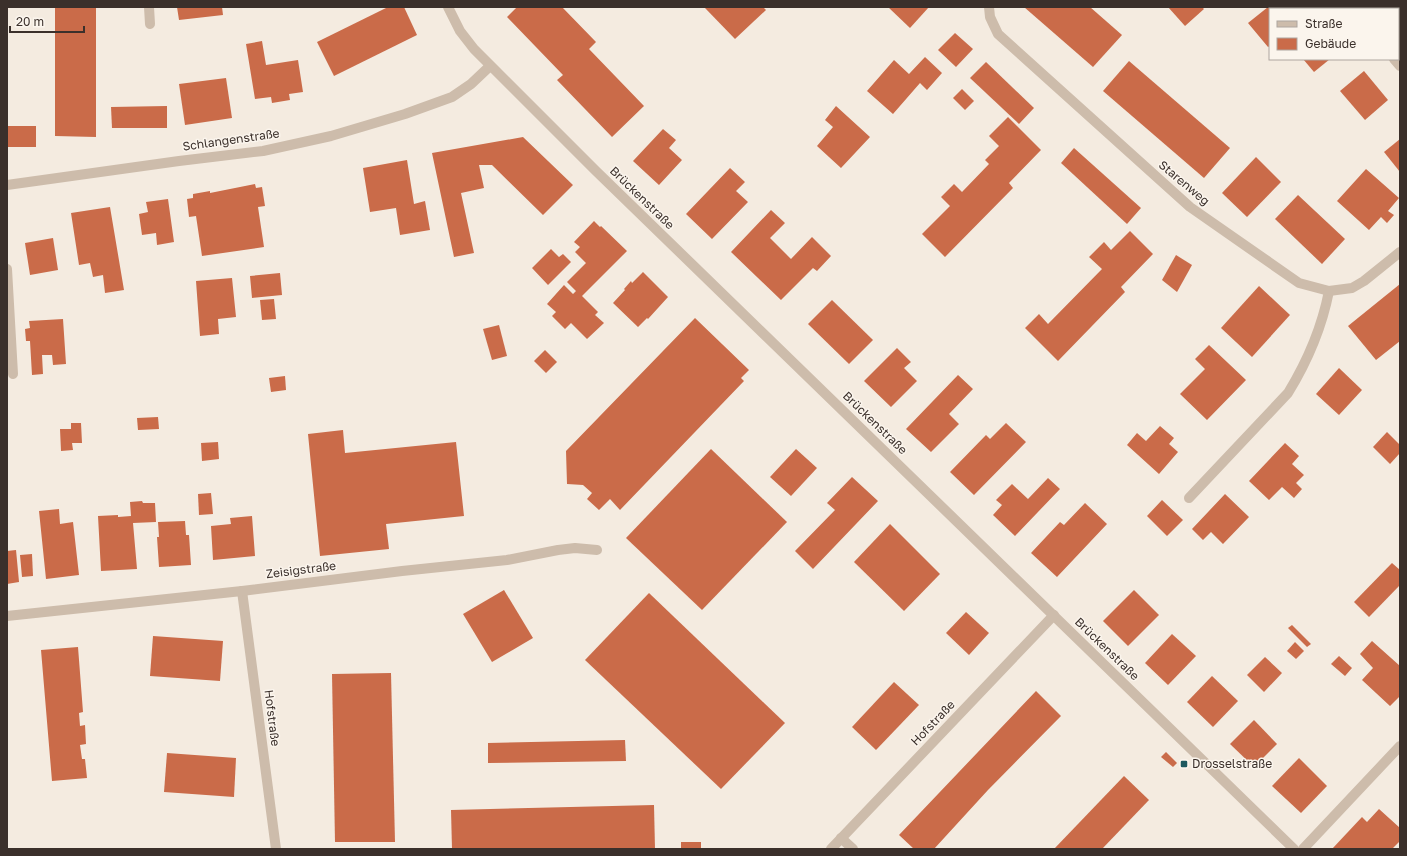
<svg xmlns="http://www.w3.org/2000/svg" width="1407" height="856" font-family="'Golos Text',sans-serif">
<rect width="100%" height="100%" fill="#f4ebe0"/>
<g fill="#ca6b49">
<polygon points="55,7 96,7 96,137 55,136"/>
<polygon points="177,7 222,7 223,15 179,20"/>
<polygon points="388,7 404,7 417,35 334,76 317,42"/>
<polygon points="517,7 562,7 596,42 589,49 644,106 612,137 557,80 563,75 507,17"/>
<polygon points="704,7 763,7 766,10 735,39"/>
<polygon points="888,7 929,7 910,28"/>
<polygon points="1024,7 1090,7 1122,35 1093,67"/>
<polygon points="1168,7 1202,7 1204,9 1185,26"/>
<polygon points="1268,7 1307,7 1309,9 1270,9 1270,46 1268,47 1248,23"/>
<polygon points="955,33 973,49 956,67 938,50"/>
<polygon points="262,41 266,65 298,60 303,92 289,94 290,100 272,103 271,97 255,99 246,44"/>
<polygon points="925,57 942,73 927,90 920,83 893,114 867,91 894,60 909,74"/>
<polygon points="1303,59 1330,59 1314,72"/>
<polygon points="1129,61 1230,148 1204,178 1103,91"/>
<polygon points="986,62 1034,108 1019,124 970,78"/>
<polygon points="1364,71 1388,100 1365,120 1340,91"/>
<polygon points="226,78 232,118 185,125 179,84"/>
<polygon points="962,89 974,101 965,110 953,98"/>
<polygon points="167,106 167,128 112,128 111,107"/>
<polygon points="836,106 870,137 841,168 817,146 833,127 825,120"/>
<polygon points="1008,117 1041,150 1009,183 1013,188 945,257 922,234 950,206 941,197 954,184 962,192 989,164 985,160 999,146 989,136"/>
<rect x="7" y="126" width="29" height="21"/>
<polygon points="663,129 676,140 669,148 682,160 659,185 633,161"/>
<polygon points="523,137 573,185 543,215 492,165 479,165 484,188 461,193 474,253 454,257 432,153"/>
<polygon points="1400,139 1400,172 1384,152"/>
<polygon points="1074,148 1141,208 1127,224 1061,163"/>
<polygon points="1256,157 1281,182 1247,217 1222,193"/>
<polygon points="407,160 414,204 425,201 430,230 400,235 396,208 370,212 363,168"/>
<polygon points="730,168 745,182 736,191 748,202 712,239 686,214"/>
<polygon points="1366,169 1399,198 1388,211 1394,215 1387,223 1381,217 1369,230 1337,201"/>
<polygon points="255,184 256,188 262,187 265,206 258,207 264,247 202,256 196,216 189,217 187,199 193,198 193,194 210,191 210,193"/>
<polygon points="1298,195 1345,239 1322,264 1275,219"/>
<polygon points="168,199 174,242 157,245 156,233 142,235 139,214 148,212 146,202"/>
<polygon points="110,207 124,290 105,293 103,275 93,277 90,263 79,265 71,213"/>
<polygon points="771,210 785,223 770,238 791,259 812,237 831,256 817,271 813,268 781,300 731,252"/>
<polygon points="594,221 600,227 601,226 627,251 582,296 598,312 595,315 604,323 587,339 571,323 565,329 552,316 556,312 547,304 564,285 573,294 576,291 567,282 586,263 575,252 580,247 574,242"/>
<polygon points="1130,231 1153,254 1121,287 1125,292 1058,361 1025,328 1039,314 1048,324 1102,269 1089,257 1104,242 1111,250"/>
<polygon points="53,238 58,270 30,275 25,243"/>
<polygon points="551,249 559,257 563,254 571,262 548,285 532,268"/>
<polygon points="1176,255 1192,265 1177,292 1162,280"/>
<polygon points="643,272 668,297 648,319 647,318 638,327 613,303 625,290 624,289 631,281 632,283"/>
<polygon points="280,273 282,295 252,298 250,276"/>
<polygon points="232,278 236,317 218,319 219,334 200,336 196,281"/>
<polygon points="1400,284 1400,341 1376,360 1348,326"/>
<polygon points="1259,286 1290,315 1252,357 1221,328"/>
<polygon points="274,299 276,319 262,320 260,300"/>
<polygon points="832,300 873,340 849,364 808,324"/>
<polygon points="695,318 749,370 741,378 744,381 620,510 610,499 599,510 587,499 592,493 583,485 567,484 566,451"/>
<polygon points="63,319 66,364 53,365 52,355 42,355 43,374 32,375 30,341 26,341 25,329 30,328 29,321"/>
<polygon points="499,325 507,356 492,360 483,329"/>
<polygon points="1209,345 1246,380 1207,420 1180,394 1205,369 1195,359"/>
<polygon points="897,348 911,362 904,368 917,381 891,407 864,381"/>
<polygon points="545,350 557,362 546,373 534,361"/>
<polygon points="1339,368 1362,390 1339,415 1316,394"/>
<polygon points="958,375 973,389 949,414 959,424 931,452 906,429"/>
<polygon points="285,376 286,390 271,392 269,378"/>
<polygon points="158,417 159,429 138,430 137,418"/>
<polygon points="71,423 81,423 82,443 72,443 73,450 61,451 60,429 71,429"/>
<polygon points="1006,423 1026,442 974,495 950,472 986,435 990,439"/>
<polygon points="1160,426 1174,438 1169,444 1178,452 1159,474 1127,445 1137,433 1146,441"/>
<polygon points="343,430 345,453 456,442 464,516 386,524 389,549 320,556 308,434"/>
<polygon points="1387,432 1400,445 1400,453 1390,464 1373,447"/>
<polygon points="218,442 219,459 202,461 201,443"/>
<polygon points="1285,443 1299,456 1292,464 1304,475 1296,483 1302,489 1294,498 1282,487 1269,500 1249,481"/>
<polygon points="711,449 787,522 702,610 626,538"/>
<polygon points="796,449 817,468 791,496 770,477"/>
<polygon points="852,477 878,501 813,569 795,551 835,510 827,503"/>
<polygon points="1048,478 1060,489 1015,536 993,515 1002,505 996,500 1012,484 1028,499"/>
<polygon points="211,493 213,514 199,515 198,494"/>
<polygon points="1225,494 1249,517 1223,544 1211,532 1203,540 1192,529"/>
<polygon points="1162,500 1183,520 1167,536 1147,516"/>
<polygon points="142,501 143,503 155,503 156,522 133,523 137,569 101,571 98,516 118,515 118,517 131,516 130,502"/>
<polygon points="1085,503 1107,524 1057,577 1031,553 1060,522 1064,525"/>
<polygon points="59,509 60,524 73,522 79,575 46,579 39,511"/>
<polygon points="252,516 255,556 213,560 211,526 231,524 230,518"/>
<polygon points="185,521 186,535 189,535 191,565 159,567 157,537 159,537 158,522"/>
<polygon points="890,524 940,574 904,611 854,562"/>
<polygon points="16,550 19,582 7,584 7,551"/>
<polygon points="32,554 33,576 22,577 20,555"/>
<polygon points="1392,563 1400,570 1400,585 1369,617 1354,602"/>
<polygon points="504,590 533,638 492,662 463,614"/>
<polygon points="1134,590 1159,615 1128,646 1103,621"/>
<polygon points="649,593 785,723 721,789 585,660"/>
<polygon points="966,612 989,633 969,655 946,633"/>
<polygon points="1292,625 1311,644 1307,647 1288,628"/>
<polygon points="1172,634 1196,656 1168,685 1145,663"/>
<polygon points="153,636 223,641 220,681 150,676"/>
<polygon points="1372,641 1400,666 1400,696 1390,706 1362,680 1373,668 1360,654"/>
<polygon points="1295,642 1304,651 1296,659 1287,651"/>
<polygon points="78,647 83,712 79,713 80,726 85,725 86,744 80,745 82,759 85,759 87,778 52,781 41,650"/>
<polygon points="1339,656 1352,668 1345,676 1331,664"/>
<polygon points="1265,657 1282,673 1264,692 1247,675"/>
<polygon points="391,673 395,842 335,842 332,674"/>
<polygon points="1212,676 1238,701 1213,727 1187,702"/>
<polygon points="894,682 919,705 876,750 852,727"/>
<polygon points="1036,691 1061,716 988,790 934,849 914,849 899,835"/>
<polygon points="1254,720 1277,744 1254,767 1230,744"/>
<polygon points="625,740 626,761 488,763 488,743"/>
<polygon points="1166,752 1177,763 1173,767 1161,757"/>
<polygon points="167,753 236,758 234,797 164,792"/>
<polygon points="1299,758 1327,786 1301,813 1272,786"/>
<polygon points="1124,776 1149,800 1102,849 1054,849"/>
<polygon points="654,805 655,849 452,849 451,810"/>
<polygon points="1379,809 1400,828 1400,841 1392,849 1332,849 1362,817 1367,822"/>
<rect x="681" y="842" width="20" height="7"/>
</g>
<g fill="none" stroke-linecap="round" stroke-linejoin="round">
<g stroke="#cdbcab" stroke-width="10">
<polyline points="149,7 150,24"/>
<polyline points="7,269 13,374"/>
<path d="M1189,498L1288,393C1307,362 1322,327 1329,291"/>
<polyline points="841,838 853,849"/>
</g>
<g stroke="#cdbcab" stroke-width="10">
<polyline points="448,7 460,31 474,49 596,171 1294,849"/>
<polyline points="989,7 990,17 998,34 1190,207 1299,283 1329,291 1352,288 1364,281 1400,252"/>
<polyline points="1351,7 1353,9"/>
<polyline points="1394,9 1397,7"/>
<polyline points="1394,59 1400,66"/>
<polyline points="7,185 179,161 263,151 331,136 405,114 452,97 471,84 490,66"/>
<polyline points="242,591 276,849"/>
<polyline points="7,616 242,591 402,571 507,560 558,550 575,548 597,550"/>
<polyline points="831,849 1054,615"/>
<polyline points="1303,849 1400,746"/>
</g>
</g>
<rect fill="#1e595f" stroke="#fbf5ed" stroke-width="1.5" x="1180" y="760" width="8" height="8" rx="2"/>
<g text-anchor="middle" stroke-width="3" stroke-linejoin="round" paint-order="stroke">
<g font-size="12" fill="#3b302b" stroke="#fbf5ed">
<text transform="translate(231 140) rotate(-8)" y="4">Schlangenstraße</text>
<text transform="translate(1184 183) rotate(40)" y="4">Starenweg</text>
<text transform="translate(642 198) rotate(44)" y="4">Brückenstraße</text>
<text transform="translate(875 423) rotate(44)" y="4">Brückenstraße</text>
<text transform="translate(301 570) rotate(-7)" y="4">Zeisigstraße</text>
<text transform="translate(1107 649) rotate(44)" y="4">Brückenstraße</text>
<text transform="translate(272 718) rotate(83)" y="4">Hofstraße</text>
<text transform="translate(933 723) rotate(-46)" y="4">Hofstraße</text>
</g>
<g font-size="12" fill="#3b302b" stroke="#fbf5ed" text-anchor="start">
<text x="1192" y="768">Drosselstraße</text>
</g>
</g>
<rect width="1407" height="856" fill="none" stroke="#3b302b" stroke-width="16"/>
<rect x="1269" y="8" width="130" height="52" fill="#fbf5ed" stroke="#aea69f"/>
<rect x="1277" y="21" width="20" height="6" fill="#cdbcab" stroke="#aea69f"/>
<text x="1305" y="28" font-size="12" fill="#3b302b">Straße</text>
<rect x="1277" y="38" width="20" height="12" fill="#ca6b49" stroke="#aea69f"/>
<text x="1305" y="48" font-size="12" fill="#3b302b">Gebäude</text>
<path d="M10 26v6h74v-6" fill="none" stroke="#3b302b" stroke-width="2"/>
<text x="16" y="26" font-size="12" fill="#3b302b" stroke="#fbf5ed" stroke-width="3" paint-order="stroke">20 m</text>
</svg>
